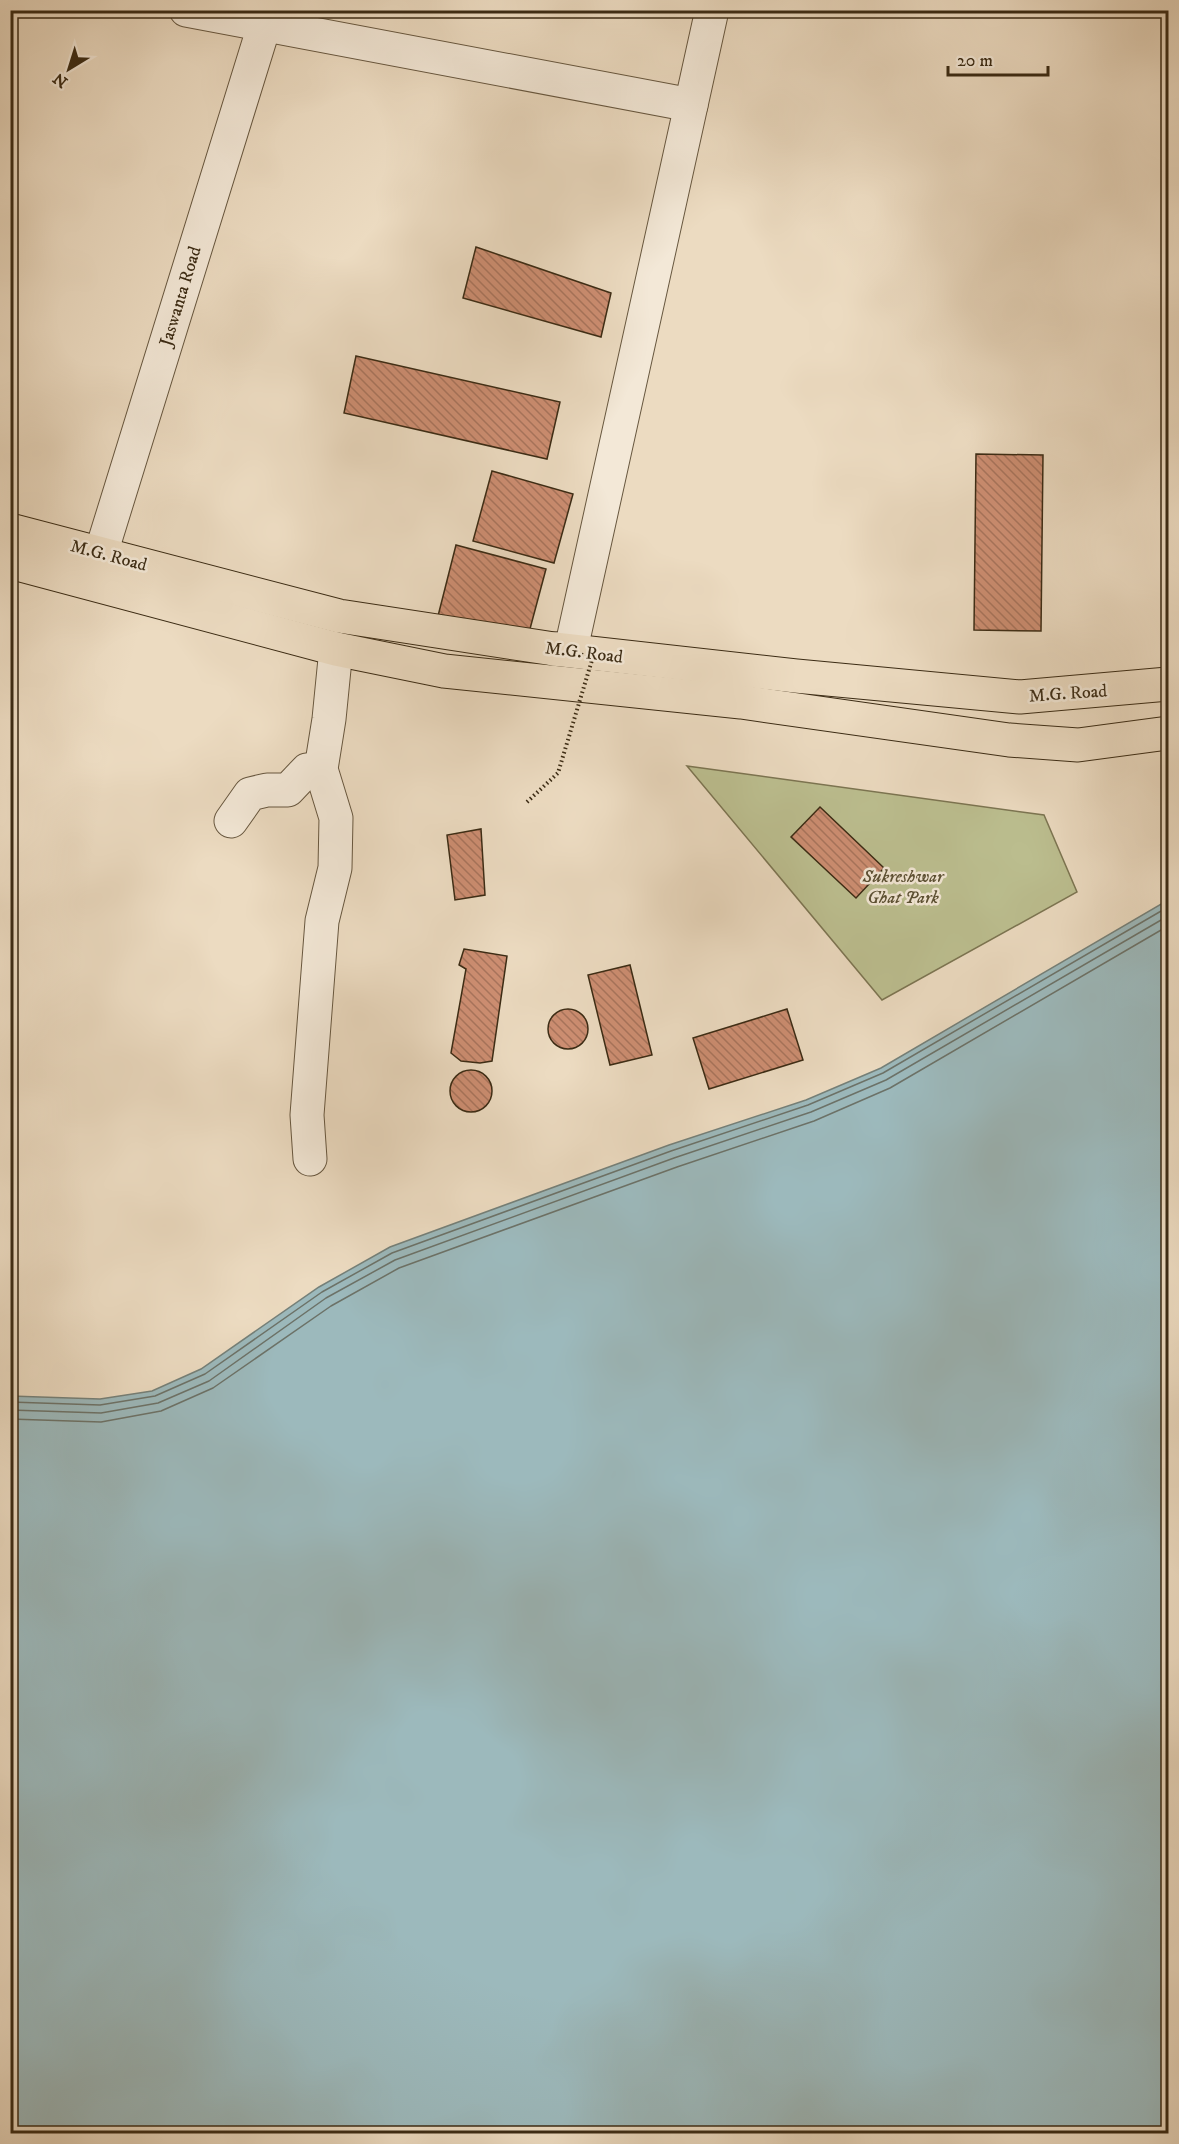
<svg xmlns="http://www.w3.org/2000/svg" width="1179" height="2144" font-family="'IM FELL DW Pica',serif">
<defs>
<pattern id="building-back-hatch" width="6" height="6" patternUnits="userSpaceOnUse" patternTransform="scale(1.5)"><rect width="6" height="6" fill="#cd8e72"/><path d="M-1 5l2 2M0 0l6 6M5-1l2 2" fill="none" stroke="#a8745c"/></pattern>
</defs>
<rect width="100%" height="100%" fill="#ecdbc1"/>
<filter id="stains"><feTurbulence type="fractalNoise" baseFrequency=".00333" numOctaves="4"/><feColorMatrix values="0 0 0 0 .2 0 0 0 0 .09 0 0 0 0 .02 0 0 0 .5 -.17"/></filter>
<radialGradient id="worn" r=".72"><stop offset=".6" stop-color="#630" stop-opacity="0"/><stop offset="1" stop-color="#630" stop-opacity=".3"/></radialGradient>
<polygon fill="#bcbf90" stroke="#7c7552" stroke-width="1.5" points="687,766 1044,815 1077,892 882,1000"/>
<polygon fill="#9cb9bc" stroke="#758079" stroke-width="1.5" points="1168,900 1168,2133 11,2133 11,1396 100,1399 152,1391 201,1369 319,1287 390,1247 669,1145 806,1100 881,1068"/>
<g fill="none" stroke-linecap="round" stroke-linejoin="round">
<g stroke="#6c7268" stroke-width="1.5">
<polyline points="10,1402 100,1405 155,1396 205,1374 322,1292 392,1253 671,1151 808,1105 883,1073 1168,907"/>
<polyline points="10,1410 101,1413 158,1403 209,1381 326,1298 395,1260 674,1158 811,1112 886,1080 1168,916"/>
<polyline points="10,1419 101,1422 161,1411 213,1388 331,1306 399,1268 677,1167 814,1121 890,1088 1168,926"/>
</g>
</g>
<g fill="url(#building-back-hatch)" stroke="#3b2b14" stroke-width="1.5">
<polygon points="476,247 611,293 601,337 463,298"/>
<polygon points="356,356 560,402 547,459 344,413"/>
<polygon points="976,454 1043,455 1041,631 974,630"/>
<polygon points="492,471 573,494 554,563 473,541"/>
<polygon points="456,545 546,569 527,640 438,616"/>
<polygon points="820,807 884,868 856,898 791,837"/>
<polygon points="481,829 485,895 455,900 447,835"/>
<polygon points="464,949 507,956 492,1061 480,1063 461,1061 451,1053 466,969 459,965"/>
<polygon points="630,965 652,1055 610,1065 588,975"/>
<circle cx="568" cy="1029" r="20"/>
<polygon points="787,1009 803,1060 709,1089 693,1038"/>
<circle cx="471" cy="1091" r="21"/>
</g>
<g fill="none" stroke-linecap="round" stroke-linejoin="round">
<defs>
<g id="minor">
<polyline points="186,10 691,105"/>
<polyline points="93,582 101,553 269,10"/>
<polyline points="554,649 571,649 712,10"/>
<polyline points="231,821 250,794 267,790 288,790 307,770 321,769"/>
<polyline points="310,1159 307,1115 322,921 335,868 336,818 321,769 329,719 336,649"/>
</g>
<g id="major">
<polyline points="10,530 339,616 554,649 796,676 1020,697 1168,684"/>
<polyline points="10,562 336,649 444,671 741,702 1009,740 1078,745 1168,733"/>
</g>
</defs>
<use href="#minor" stroke="#67573f" stroke-width="35"/>
<use href="#major" stroke="#3b2b14" stroke-width="35"/>
<use href="#minor" stroke="#f3e8d7" stroke-width="33"/>
<use href="#major" stroke="#ecdbc1" stroke-width="33"/>
<polyline stroke="#3b2b14" stroke-width="4" stroke-dasharray="1.5 3" stroke-linecap="butt" points="527,802 558,773 592,660 571,649"/>
</g>
<g text-anchor="middle" stroke-width="5" stroke-linejoin="round" paint-order="stroke">
<g font-size="18" fill="#3b2b14" stroke="#f3e8d7">
<text transform="translate(180 296) rotate(-73)" y="6">Jaswanta Road</text>
<text transform="translate(109 555) rotate(15)" y="6">M.G. Road</text>
<text transform="translate(584 652) rotate(7)" y="6">M.G. Road</text>
<text transform="translate(1068 693) rotate(-4)" y="6">M.G. Road</text>
</g>
<g font-size="18" font-style="italic" fill="#5b5033" stroke="#f3e8d7">
<text x="903" y="882">Sukreshwar<tspan x="903" dy="21">Ghat Park</tspan></text>
</g>
</g>
<rect width="1179" height="2144" fill="none" stroke="#ecdbc1" stroke-width="36"/>
<rect x="12" y="12" width="1155" height="2120" fill="none" stroke="#3b2b14" stroke-width="3"/>
<rect x="18" y="18" width="1143" height="2108" fill="none" stroke="#3b2b14" stroke-width="1.5"/>
<g transform="translate(69 69) rotate(218)" stroke="#f3e8d7" stroke-width="4.5" paint-order="stroke">
<path d="M0-4.5L10 22L0 15L-10 22Z" fill="#3b2b14"/>
<text y="-9" font-size="16" font-weight="bold" text-anchor="middle" fill="#3b2b14">N</text>
</g>
<path d="M948 66v9h100v-9" fill="none" stroke="#3b2b14" stroke-width="3"/>
<text x="957" y="66" font-size="18" fill="#3b2b14" stroke="#f3e8d7" stroke-width="4.5" paint-order="stroke">20 m</text>
<rect width="100%" height="100%" filter="url(#stains)"/>
<rect width="100%" height="100%" fill="url(#worn)"/>
</svg>
